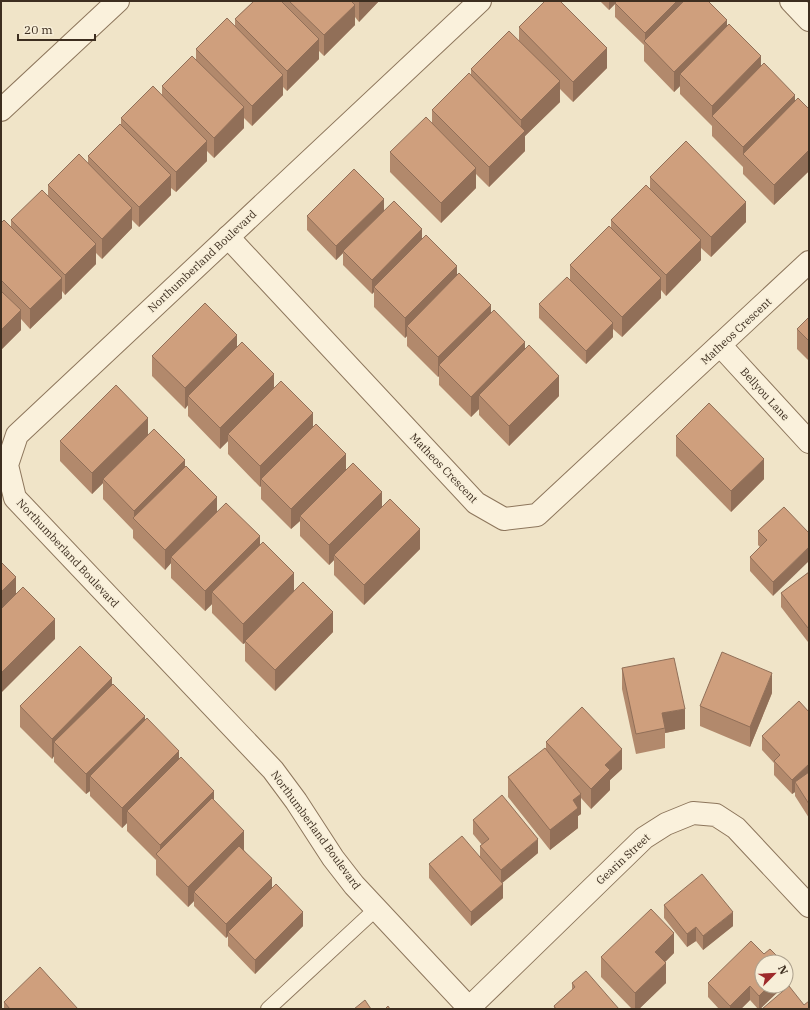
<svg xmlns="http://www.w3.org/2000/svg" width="810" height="1010" font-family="'IBM Plex Serif',serif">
<rect width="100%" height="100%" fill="#f0e4c8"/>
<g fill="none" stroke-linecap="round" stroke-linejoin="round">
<defs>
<polyline id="service" points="268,1009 376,909"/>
<g id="minor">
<polyline points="791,1 809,20"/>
<polyline points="228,237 476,503 504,519 537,515 809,262"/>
<polyline points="720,345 809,442"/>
<polyline points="469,1008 644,838 666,824 693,813 716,815 736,828 809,906"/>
<polyline points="470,1009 354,885 333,858 296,801 273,770 15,498 7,465 17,435 480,1"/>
</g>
<polyline id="tertiary" points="1,110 118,1"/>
</defs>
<use href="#service" stroke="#8d765c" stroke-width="16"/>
<use href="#minor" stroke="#8d765c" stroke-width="24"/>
<use href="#tertiary" stroke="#8d765c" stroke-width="24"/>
<use href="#service" stroke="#faf1dc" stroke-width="14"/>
<use href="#minor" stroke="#faf1dc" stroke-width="22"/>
<use href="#tertiary" stroke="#faf1dc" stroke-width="22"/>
</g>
<g fill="#b2896c">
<polygon points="254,1 379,1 359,22 355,17 355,25 324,56 319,51 319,59 287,91 283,87 283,95 252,126 244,118 244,128 214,158 207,151 207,161 176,192 171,188 171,195 139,227 132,220 132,228 102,259 96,253 96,264 65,295 62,291 62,298 30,329 21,319 21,330 1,350 1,223 11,227 11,220 48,196 48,185 88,163 88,156 121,125 121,118 162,95 162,86 196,59 196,49 235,27 235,19"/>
<polygon points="600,1 708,1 727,27 761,66 795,101 809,109 809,171 774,205 743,174 743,167 712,136 712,126 680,94 680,86 674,92 644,61 644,45 615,17 615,4 609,10"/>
<polygon points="519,27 607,68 573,102 560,89 560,102 525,136 525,151 489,187 476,174 476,188 441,223 390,172 390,152 432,123 432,110 471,75 471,69 519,40"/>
<polygon points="650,177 746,222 711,257 701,248 701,260 666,296 661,290 661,298 622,337 613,329 613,337 586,364 539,318 539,304 570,280 570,265 611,228 611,220 650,189"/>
<polygon points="384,211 422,238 491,313 525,349 559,396 509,446 479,415 479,409 471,417 439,385 439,376 438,377 407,346 407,336 405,338 374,307 374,292 372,294 343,265 343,253 336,260 307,230 307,216"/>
<polygon points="809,317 809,361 797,349 797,329"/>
<polygon points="152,356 274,388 313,426 346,469 382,507 420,549 364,605 334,575 334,560 329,565 300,536 300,521 291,529 261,499 261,486 260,487 228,454 228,441 220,449 188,416 188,405 185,409 152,376"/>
<polygon points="148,434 185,466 217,512 260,545 294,591 333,632 275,691 245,661 245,643 243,644 212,613 212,604 205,611 171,578 171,563 165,570 133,538 133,530 103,499 103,483 92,494 60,461 60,441"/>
<polygon points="676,436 764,479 731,512 676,456"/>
<polygon points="784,507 773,596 750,571 750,557 760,547 758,545 758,531"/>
<polygon points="809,572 809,641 808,642 781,607 781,593"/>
<polygon points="622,668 685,729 665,733 665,748 636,754 622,689"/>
<polygon points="112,685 179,759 214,801 244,850 272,888 303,926 255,974 228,946 228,936 226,938 194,906 194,901 188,907 156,875 156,860 127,831 127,823 122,828 90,796 90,791 86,794 54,762 54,756 52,759 20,727 20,706"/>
<polygon points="772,693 750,747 700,726 700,706"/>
<polygon points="809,712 809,818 795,796 795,792 792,794 774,775 774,763 762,750 762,736"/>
<polygon points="546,742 622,769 610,780 610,790 591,809 581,798 581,814 578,816 578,828 550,850 508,797 508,777 546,750"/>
<polygon points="473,820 538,853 502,883 503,898 471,926 429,878 429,864 480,858 480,846 482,845 473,834"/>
<polygon points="664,905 733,926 703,950 696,941 687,947 664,918"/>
<polygon points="674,953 665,962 666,983 639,1009 632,1009 601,977 601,957"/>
<polygon points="764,954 784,986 760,1009 758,1009 750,1000 741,1009 719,1009 708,997 708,983"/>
<polygon points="572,983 619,1009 554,1009 554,1006 572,990"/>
<polygon points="4,1002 78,1009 4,1009"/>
</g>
<g fill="#916f58">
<polygon points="359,1 379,1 359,22"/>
<polygon points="609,1 618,1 609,10"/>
<polygon points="677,1 690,1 645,43 645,33"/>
<polygon points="355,5 355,25 324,56 324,35"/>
<polygon points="727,20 727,40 680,74 680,86 674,92 674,72"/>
<polygon points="319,39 319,59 287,91 287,71"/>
<polygon points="607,48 607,68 573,102 573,82"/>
<polygon points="761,56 761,77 712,116 712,106"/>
<polygon points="283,75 283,95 252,126 252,106"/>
<polygon points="560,81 560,102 525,136 525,151 489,187 489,167 521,135 521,120"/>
<polygon points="795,95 795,115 743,154 743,147"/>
<polygon points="244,107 244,128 214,158 214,138"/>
<polygon points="207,141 207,161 176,192 176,172"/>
<polygon points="809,150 809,171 774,205 774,185"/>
<polygon points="476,168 476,188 441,223 441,203"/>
<polygon points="171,175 171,195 139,227 139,207"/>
<polygon points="384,199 384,213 343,251 343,253 336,260 336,246"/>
<polygon points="746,202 746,222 711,257 711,237"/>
<polygon points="132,208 132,228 102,259 102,239"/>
<polygon points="422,229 422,243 374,287 374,292 372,294 372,280"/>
<polygon points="701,240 701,260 666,296 666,275"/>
<polygon points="96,244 96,264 65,295 65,275"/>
<polygon points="457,266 457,286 407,326 407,336 405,338 405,318"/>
<polygon points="62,278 62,298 30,329 30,309"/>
<polygon points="661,278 661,298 622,337 622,317"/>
<polygon points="491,305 491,325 439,365 439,376 438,377 438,357"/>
<polygon points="21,310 21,330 1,350 1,330"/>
<polygon points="613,323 613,337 586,364 586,351"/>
<polygon points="237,335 237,356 188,396 188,405 185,409 185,388"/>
<polygon points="525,342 525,362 479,395 479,409 471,417 471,397"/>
<polygon points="274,374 274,394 228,434 228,441 220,449 220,428"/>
<polygon points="559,376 559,396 509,446 509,426"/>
<polygon points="313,413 313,433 261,479 261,486 260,487 260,466"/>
<polygon points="148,418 148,438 103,479 103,483 92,494 92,473"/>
<polygon points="346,454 346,474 300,516 300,521 291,529 291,509"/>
<polygon points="764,459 764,479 731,512 731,491"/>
<polygon points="185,460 185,480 134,519 134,511"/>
<polygon points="382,492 382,512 334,555 334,560 329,565 329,545"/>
<polygon points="217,497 217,517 171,557 171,563 165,570 165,550"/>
<polygon points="420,529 420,549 364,605 364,585"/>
<polygon points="260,536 260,556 212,592 212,604 205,611 205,591"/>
<polygon points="809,547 809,561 773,596 773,582"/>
<polygon points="294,573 294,594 245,641 245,643 243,644 243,624"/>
<polygon points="16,577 16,597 1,612 1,592"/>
<polygon points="333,612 333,632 275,691 275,670"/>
<polygon points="55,619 55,639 1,693 1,673"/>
<polygon points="809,627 809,641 808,642 808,628"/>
<polygon points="772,673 772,693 750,747 750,727"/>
<polygon points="112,678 112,699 54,742 54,756 52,759 52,739"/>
<polygon points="685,709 685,729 665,733 665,728 662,713"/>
<polygon points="145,716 145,736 90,776 90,791 86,794 86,774"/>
<polygon points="622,749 622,769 610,780 610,790 591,809 591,789 605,765"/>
<polygon points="179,751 179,771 127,811 127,823 122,828 122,808"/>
<polygon points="809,764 809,778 795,782 795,792 792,794 792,780"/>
<polygon points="214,791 214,811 160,859 160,845"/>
<polygon points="581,794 581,814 578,816 578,828 550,850 550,830 573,800"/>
<polygon points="244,831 244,851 194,892 194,901 188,907 188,887"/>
<polygon points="538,839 538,853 501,884 501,870"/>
<polygon points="272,878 272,892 228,932 228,936 226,938 226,924"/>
<polygon points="503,884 503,898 471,926 471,912"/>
<polygon points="303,912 303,926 255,974 255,960"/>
<polygon points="733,912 733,926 703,950 703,936"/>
<polygon points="696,927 696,941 687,947 687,934"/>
<polygon points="674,933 674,953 655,972 655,952"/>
<polygon points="666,963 666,983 639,1009 635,1009 635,993"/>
<polygon points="788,967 788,981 786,984 786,970"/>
<polygon points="750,986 750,1000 741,1009 730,1009 730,1006"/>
<polygon points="769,986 784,986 760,1009 759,1009 759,996"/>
</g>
<g fill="#cf9f7d" stroke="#916f58">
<polygon points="254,1 281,1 319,39 287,71 235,19"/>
<polygon points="289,1 351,1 355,5 324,35"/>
<polygon points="545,1 560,1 607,48 573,82 519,27"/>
<polygon points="617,1 677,1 645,33 615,3"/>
<polygon points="684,1 708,1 727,20 674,72 644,41"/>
<polygon points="227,18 283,75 252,106 196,49"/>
<polygon points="729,24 761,56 712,106 680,74"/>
<polygon points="509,31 560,81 521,120 471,69"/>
<polygon points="192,56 244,107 214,138 162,86"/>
<polygon points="764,63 795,95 743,147 712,116"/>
<polygon points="469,73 525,131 489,167 432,110"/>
<polygon points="153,86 207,141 176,172 121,118"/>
<polygon points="798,98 809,109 809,150 774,185 743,154"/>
<polygon points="426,117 476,168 441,203 390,152"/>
<polygon points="120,124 171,175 139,207 88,156"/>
<polygon points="686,141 746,202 711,237 650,177"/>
<polygon points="79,154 132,208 102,239 48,185"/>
<polygon points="354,169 384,199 336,246 307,216"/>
<polygon points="646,185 701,240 666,275 611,220"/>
<polygon points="42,190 96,244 65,275 11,220"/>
<polygon points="394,201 422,229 372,280 343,251"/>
<polygon points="4,220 62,278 30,309 1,280 1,223"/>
<polygon points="609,226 661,278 622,317 570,265"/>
<polygon points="426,235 457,266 405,318 374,287"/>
<polygon points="459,273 491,305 438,357 407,326"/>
<polygon points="567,277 613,323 586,351 539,304"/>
<polygon points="1,291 21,310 1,330"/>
<polygon points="205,303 237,335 185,388 152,356"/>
<polygon points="494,310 525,342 471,397 439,365"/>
<polygon points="809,317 809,341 797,329"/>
<polygon points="242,342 274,374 220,428 188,396"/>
<polygon points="529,345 559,376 509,426 479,395"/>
<polygon points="281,381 313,413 260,466 228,434"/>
<polygon points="116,385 148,418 92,473 60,441"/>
<polygon points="709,403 764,459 731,491 676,436"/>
<polygon points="316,424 346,454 291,509 261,479"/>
<polygon points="154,429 185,460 134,511 103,479"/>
<polygon points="353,463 382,492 329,545 300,516"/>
<polygon points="186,466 217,497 165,550 133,518"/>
<polygon points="390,499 420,529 364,585 334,555"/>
<polygon points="226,503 260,536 205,591 171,557"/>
<polygon points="784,507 809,533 809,547 773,582 750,557 767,540 758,531"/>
<polygon points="263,542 294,573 243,624 212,592"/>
<polygon points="1,562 16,577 1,592"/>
<polygon points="809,572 809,627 808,628 781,593"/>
<polygon points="303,582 333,612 275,670 245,641"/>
<polygon points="23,587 55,619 1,673 1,609"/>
<polygon points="80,646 112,678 52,739 20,706"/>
<polygon points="722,652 772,673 750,727 700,706"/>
<polygon points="674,658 685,709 662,713 665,728 636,734 622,668"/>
<polygon points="113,684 145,716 86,774 54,742"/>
<polygon points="799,701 809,712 809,764 792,780 774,761 780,755 762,736"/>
<polygon points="582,707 622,749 605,765 610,770 591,789 546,742"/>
<polygon points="147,718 179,751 122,808 90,776"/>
<polygon points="545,748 581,794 573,800 578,808 550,830 508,777"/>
<polygon points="181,757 214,791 160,845 127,811"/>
<polygon points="809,772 809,804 795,782"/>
<polygon points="502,795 538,839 501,870 480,846 489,839 473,820"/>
<polygon points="212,798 244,831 188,887 156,854"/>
<polygon points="462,836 503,884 471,912 429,864"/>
<polygon points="239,846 272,878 226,924 194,892"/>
<polygon points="702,874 733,912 703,936 696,927 687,934 664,905"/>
<polygon points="276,884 303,912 255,960 228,932"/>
<polygon points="651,909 674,933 655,952 666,963 635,993 601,957"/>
<polygon points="751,941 764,954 770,949 783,962 762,962 762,986 769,986 759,996 750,986 730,1006 708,983"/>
<polygon points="786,965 788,967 786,970"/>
<polygon points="40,967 78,1009 10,1009 4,1002"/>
<polygon points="586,971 619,1009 556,1009 554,1006 575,987 572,983"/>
<polygon points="789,986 804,1005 809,1001 809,1009 762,1009"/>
<polygon points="365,1000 371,1009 354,1009"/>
<polygon points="388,1006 390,1009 385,1009"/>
</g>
<g text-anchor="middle" stroke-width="3" stroke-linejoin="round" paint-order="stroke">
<g font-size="11" fill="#3d2e20" stroke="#f7eed8">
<text transform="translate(202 261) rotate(-43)" y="4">Northumberland Boulevard</text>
<text transform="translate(736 331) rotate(-43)" y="4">Matheos Crescent</text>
<text transform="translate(765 394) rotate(48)" y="4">Bellyou Lane</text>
<text transform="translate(444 468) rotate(46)" y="4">Matheos Crescent</text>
<text transform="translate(68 553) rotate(47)" y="4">Northumberland Boulevard</text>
<text transform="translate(316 830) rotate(54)" y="4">Northumberland Boulevard</text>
<text transform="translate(623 859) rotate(-43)" y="4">Gearin Street</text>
</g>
</g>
<rect width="810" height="1010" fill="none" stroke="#3d2e20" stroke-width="4"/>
<g transform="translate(774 974) rotate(66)"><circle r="19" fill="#f7eed8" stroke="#ada18e"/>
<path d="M0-3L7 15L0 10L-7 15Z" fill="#9e2a2b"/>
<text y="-6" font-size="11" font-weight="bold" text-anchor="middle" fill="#3d2e20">N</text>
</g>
<path d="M18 34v6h77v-6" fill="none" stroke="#3d2e20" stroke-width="2"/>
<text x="24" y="34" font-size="12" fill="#3d2e20" stroke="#f7eed8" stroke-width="3" paint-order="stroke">20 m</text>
</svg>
